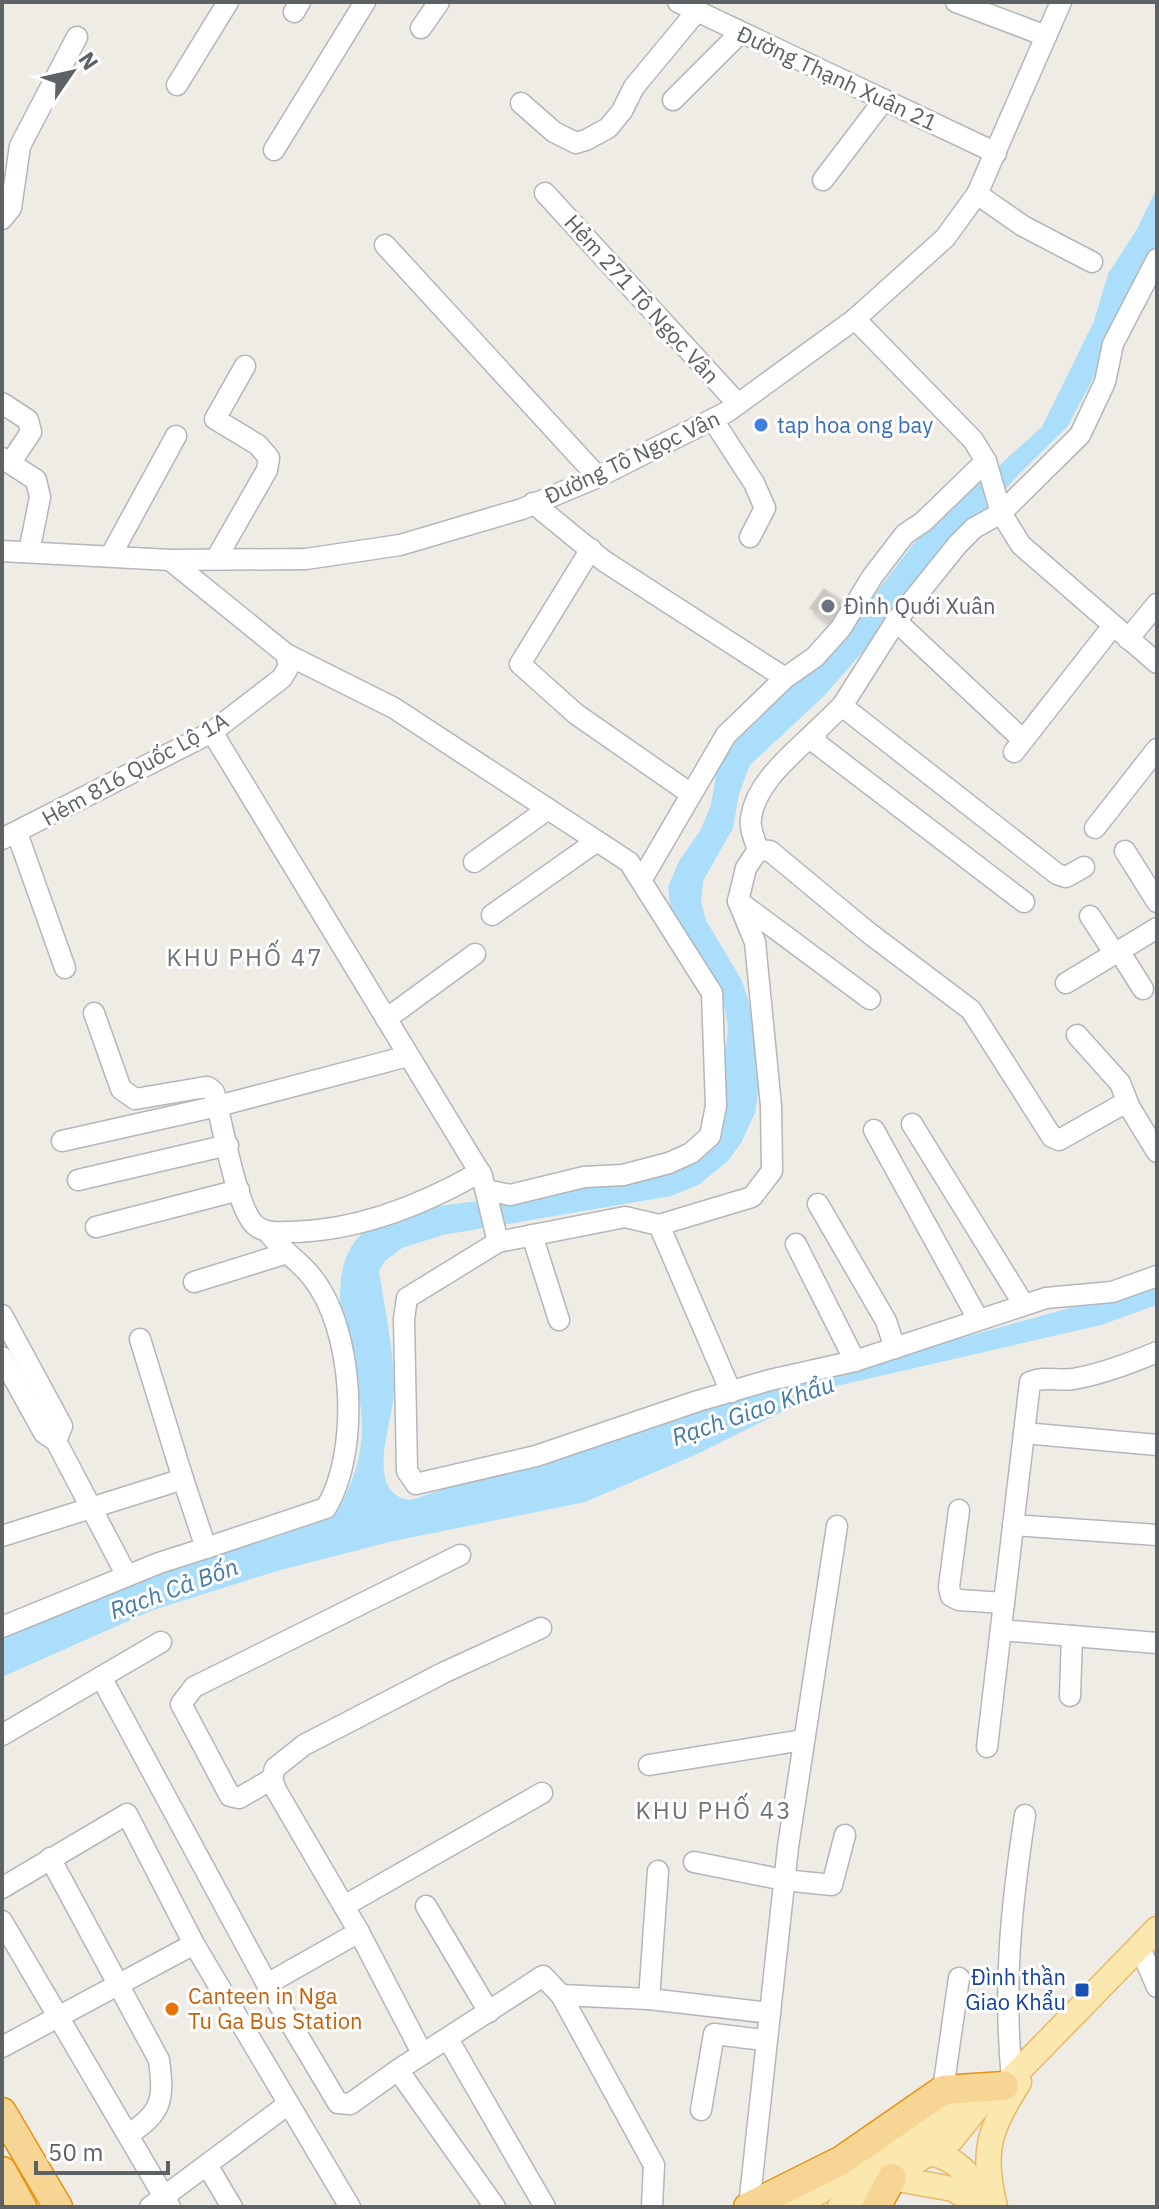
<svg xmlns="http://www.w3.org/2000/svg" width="1159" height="2209" font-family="'IBM Plex Sans',sans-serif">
<defs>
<filter id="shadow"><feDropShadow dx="5" dy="5" stdDeviation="2" flood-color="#0004"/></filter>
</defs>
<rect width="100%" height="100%" fill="#efece6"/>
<path fill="#abdefa" d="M1157,188V256L1068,426L1018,475L824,696L750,765L739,794L733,828L703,881L701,902L706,920L742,981L756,1024L762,1068L755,1113L741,1143L727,1162L698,1185L671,1196L443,1235L402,1248L385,1261L379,1271C385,1311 394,1349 394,1390C393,1419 379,1448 385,1477C388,1491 397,1499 411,1500L770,1381L881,1360L1157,1284V1305L1101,1325L832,1387L695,1455L585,1502L389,1542L277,1571L153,1610L2,1677V1639L142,1576L233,1544L279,1536L337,1512C376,1441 362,1405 344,1331C337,1301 337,1255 362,1234C401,1199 517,1201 569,1191C610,1183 651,1168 692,1156L724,1071L728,1026L723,1000L710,969L680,932L671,915L668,887L679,861L700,831L711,805L718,763L728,741L831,651L918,538L1042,427L1094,321L1108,274L1137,229Z"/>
<polygon fill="#cac7c2" stroke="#d3cdc4" stroke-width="2" filter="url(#shadow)" points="824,589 845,605 832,624 810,608"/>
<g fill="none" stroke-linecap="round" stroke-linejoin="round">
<defs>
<g id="minor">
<polyline points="678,2 996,153"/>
<polyline points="956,2 1046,36"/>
<polyline points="294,12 300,2"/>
<polyline points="421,28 439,2"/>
<polyline points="177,85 228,2"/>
<polyline points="673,100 741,32"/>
<polyline points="521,103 554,132 576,143 586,140 608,128 622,111 634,87 697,11"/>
<polyline points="274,150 365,2"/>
<polyline points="823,180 884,100"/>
<polyline points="545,193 738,404"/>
<polyline points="977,194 1023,226 1092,262"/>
<polyline points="2,219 11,208 20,146 77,37"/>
<polyline points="385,245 598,477"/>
<polyline points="855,319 973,440 986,461 1001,513 1021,545 1157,663"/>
<polyline points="2,403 28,420 31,432 11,462"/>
<polyline points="713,420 754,483 765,508 750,537"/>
<polyline points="2,458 36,480 40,497 29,552"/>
<polyline points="533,503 604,561 785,678"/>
<polyline points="591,549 520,664 576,714 691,794"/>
<polyline points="2,551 170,560 306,559 400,545 522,509 598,477 727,412 855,319 945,238 977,194 1061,2"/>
<polyline points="111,555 176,436"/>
<polyline points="216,559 267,470 269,458 258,445 215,419 245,366"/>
<polyline points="170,560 286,654 394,708 629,862 712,993 716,1106 710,1136 691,1153 669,1163 623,1175 584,1177 510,1195 486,1190"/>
<polyline points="896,621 1023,740"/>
<polyline points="1128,639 1157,604"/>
<polyline points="842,706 1057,874 1066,877 1084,867"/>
<polyline points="212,732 482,1176 498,1242"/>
<polyline points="1014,752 1112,627"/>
<polyline points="1095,828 1157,749"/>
<polyline points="17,833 65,968"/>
<polyline points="2,839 212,732 282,678 289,666 286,654"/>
<path d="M758,850C755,841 749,827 751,818C756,782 792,755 816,731"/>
<polyline points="1125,851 1157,902"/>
<polyline points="474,862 548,809"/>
<polyline points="642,879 726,735 785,678 815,657 841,628 872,577 905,534 923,522 986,461"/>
<polyline points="738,901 870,999"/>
<polyline points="1024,902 816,743 816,731 842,706 896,621 958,544 974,528 1001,513 1080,435 1105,382 1113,344 1157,259"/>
<polyline points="492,915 597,841"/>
<polyline points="1090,916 1115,954"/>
<polyline points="1119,951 1143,989"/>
<polyline points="1066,983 1157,928"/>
<path d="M94,1013L121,1089L135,1099L200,1088L208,1087L214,1092C222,1121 236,1208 255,1225C265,1234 279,1232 290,1232C358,1231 421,1206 480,1172"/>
<polyline points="386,1019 475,954"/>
<polyline points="1077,1035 1120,1083 1130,1108"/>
<polyline points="912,1124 1024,1305"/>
<polyline points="874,1130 978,1319"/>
<polyline points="62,1141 218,1106 408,1056"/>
<polyline points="1157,1152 1130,1108 1123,1104 1059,1140 1052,1137 971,1010 869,933 770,851 758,850 746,868 738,901 755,942 771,1106 772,1171 752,1197 659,1225 625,1217 498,1242 407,1298 404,1319 407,1471 416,1484 536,1456 698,1401 770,1380 855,1361 1046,1298 1112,1292 1157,1276"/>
<polyline points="78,1180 228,1145"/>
<polyline points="818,1204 886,1321 895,1348"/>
<polyline points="659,1225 731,1392"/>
<polyline points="96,1227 239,1190"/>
<polyline points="532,1235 559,1320"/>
<polyline points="796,1244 855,1361"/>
<polyline points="194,1282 284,1254"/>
<polyline points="2,1315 62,1426 56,1441"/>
<polyline points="140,1339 183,1479"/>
<polyline points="2,1357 44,1433 56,1441 127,1576"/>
<polyline points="1024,1433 1157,1445"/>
<polyline points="959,1510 949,1587 951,1596 959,1600 1004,1603"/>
<polyline points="1013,1525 1157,1535"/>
<path d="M2,1536L183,1479L206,1548L326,1508C361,1451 354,1327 311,1276C298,1260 282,1251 268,1232"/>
<polyline points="2,1627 159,1563 206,1548"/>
<polyline points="1001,1630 1157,1643"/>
<polyline points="101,1677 267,1984 338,2103 350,2104 398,2070"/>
<polyline points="1070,1696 1072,1636"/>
<polyline points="2,1735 161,1642"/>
<path d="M987,1747L1030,1382C1045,1376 1057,1381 1073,1379C1102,1374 1131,1363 1157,1352"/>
<polyline points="649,1765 803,1740"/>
<polyline points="272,1779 239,1798 230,1796 181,1704 194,1687 460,1555"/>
<path d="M50,1858L159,2060C164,2099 163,2112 128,2135"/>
<polyline points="694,1862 784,1880 832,1885 845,1835"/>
<polyline points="2,1888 127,1814 194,1944 350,2207"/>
<polyline points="344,1906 542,1793"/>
<polyline points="426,1906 489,2012"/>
<polyline points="2,1921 170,2207"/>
<polyline points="1140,1948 1157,1987"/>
<polyline points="267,1984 359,1932"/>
<polyline points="561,1995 649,1999 770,2013"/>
<polyline points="649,1999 658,1871"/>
<polyline points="448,2039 545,2207"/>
<polyline points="2,2047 194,1944"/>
<polyline points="422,2053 359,1932 276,1790 272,1779 275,1768 304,1745 445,1672 541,1628"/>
<path d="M1012,2079C1003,1985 1011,1908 1025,1815"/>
<polyline points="943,2090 959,1978"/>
<polyline points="701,2110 714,2034 764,2040"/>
<polyline points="207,2165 232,2207"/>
<polyline points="749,2206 788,1847 837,1526"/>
<polyline points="150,2207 287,2105"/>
<polyline points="495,2207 398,2070 543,1976 561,1995 654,2165 652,2207"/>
</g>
<g id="major">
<path d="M921,2152C956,2154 972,2177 989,2204"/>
<polyline points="892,2178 953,2189 984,2207"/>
<polyline points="794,2207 938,2121 982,2102 1004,2086 1157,1929"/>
<polyline points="840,2207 951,2140 980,2104"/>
<path d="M995,2207C981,2150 989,2131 1019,2082"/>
</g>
<g id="highway">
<polyline points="2,2112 58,2207"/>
<polyline points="2,2171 22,2207"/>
<polyline points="748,2207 842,2160 943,2090 1004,2086"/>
<polyline points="876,2207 892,2178"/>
</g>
</defs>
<use href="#minor" stroke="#b3b6ba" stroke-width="23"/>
<use href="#major" stroke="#e9b964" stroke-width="27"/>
<use href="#highway" stroke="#e7920e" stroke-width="31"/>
<use href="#minor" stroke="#fff" stroke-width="20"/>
<use href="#major" stroke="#fae8af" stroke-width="24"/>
<use href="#highway" stroke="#f7d695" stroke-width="28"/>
</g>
<circle fill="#3f7fe0" stroke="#fff" stroke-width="3" cx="761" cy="425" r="8"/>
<circle fill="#6b7280" stroke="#fff" stroke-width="3" cx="828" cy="606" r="8"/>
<rect fill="#1a4fb4" stroke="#fff" stroke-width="3" x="1074" y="1982" width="16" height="16" rx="4"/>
<circle fill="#e8710a" stroke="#fff" stroke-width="3" cx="172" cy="2009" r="8"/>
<g text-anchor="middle" stroke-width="6" stroke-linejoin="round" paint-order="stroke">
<g font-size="22" fill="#5d6265" stroke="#fff">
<text transform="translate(837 78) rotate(25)" y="8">Đường Thạnh Xuân 21</text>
<text transform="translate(642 299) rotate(48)" y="8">Hẻm 271 Tô Ngọc Vân</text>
<text transform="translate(632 457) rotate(-25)" y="8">Đường Tô Ngọc Vân</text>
<text transform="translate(135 769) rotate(-29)" y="8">Hẻm 816 Quốc Lộ 1A</text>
</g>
<g font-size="22" fill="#366cbe" stroke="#fff" text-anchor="start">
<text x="777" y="433">tap hoa ong bay</text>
</g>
<g font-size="22" fill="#5b616d" stroke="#fff" text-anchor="start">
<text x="844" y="614">Đình Quới Xuân</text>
</g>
<g font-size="22" fill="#164399" stroke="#fff" text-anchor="end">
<text x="1066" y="1985">Đình thần<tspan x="1066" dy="25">Giao Khẩu</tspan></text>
</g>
<g font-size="22" fill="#c56008" stroke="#fff" text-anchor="start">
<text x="188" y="2004">Canteen in Nga<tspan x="188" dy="25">Tu Ga Bus Station</tspan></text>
</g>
<g font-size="24" letter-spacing="2" fill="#6f7477" stroke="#fff">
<text x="245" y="966">KHU PHỐ 47</text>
<text x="714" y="1819">KHU PHỐ 43</text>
</g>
<g font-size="24" font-style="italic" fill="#457aa3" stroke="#fff">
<text transform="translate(753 1411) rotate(-19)" y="8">Rạch Giao Khẩu</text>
<text transform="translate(174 1589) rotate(-20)" y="8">Rạch Cả Bốn</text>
</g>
</g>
<rect width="1159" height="2209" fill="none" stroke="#5d6265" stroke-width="8"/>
<g transform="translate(72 72) rotate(56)" stroke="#ffffff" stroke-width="6" paint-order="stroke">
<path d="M0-6L14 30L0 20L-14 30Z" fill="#5d6265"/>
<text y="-12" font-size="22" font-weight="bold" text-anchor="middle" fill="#5d6265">N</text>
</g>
<path d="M36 2161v12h132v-12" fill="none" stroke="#5d6265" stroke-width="4"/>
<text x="48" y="2161" font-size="24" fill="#5d6265" stroke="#ffffff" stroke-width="6" paint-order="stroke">50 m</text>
</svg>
